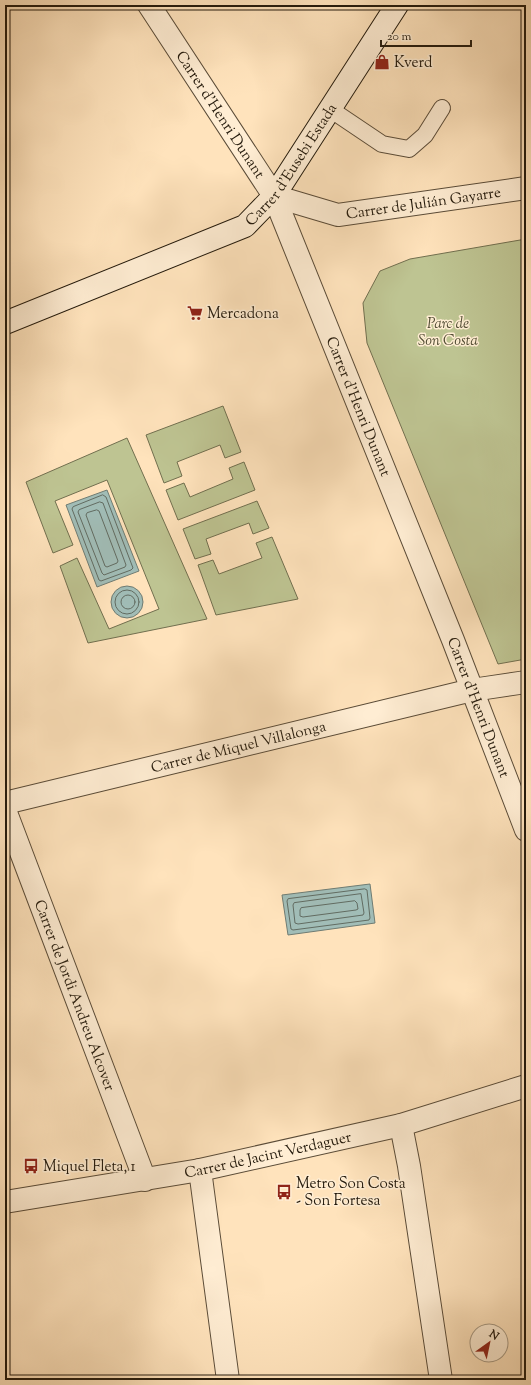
<svg xmlns="http://www.w3.org/2000/svg" width="531" height="1385" font-family="'Sorts Mill Goudy',serif">
<rect width="100%" height="100%" fill="#ffe3bc"/>
<filter id="stains"><feTurbulence type="fractalNoise" baseFrequency=".005" numOctaves="4"/><feColorMatrix values="0 0 0 0 .2 0 0 0 0 .09 0 0 0 0 .02 0 0 0 .5 -.17"/></filter>
<radialGradient id="worn" r=".72"><stop offset=".6" stop-color="#630" stop-opacity="0"/><stop offset="1" stop-color="#630" stop-opacity=".3"/></radialGradient>
<g fill="#bec492" stroke="#716f4f">
<polygon points="526,239 526,659 498,664 367,343 363,303 380,271 410,259"/>
<polygon points="223,406 241,452 225,458 220,445 177,462 182,476 164,483 146,435"/>
<polygon points="127,438 207,619 88,643 60,566 77,558 109,629 159,609 107,480 55,501 73,545 53,553 26,482"/>
<polygon points="244,462 255,490 178,520 166,490 184,483 190,497 233,479 229,468"/>
<polygon points="257,501 269,528 253,534 249,523 206,539 211,554 195,559 183,529"/>
<polygon points="272,537 298,599 216,615 198,565 213,560 219,574 262,558 256,543"/>
</g>
<g fill="#a1bdb7" stroke="#6f7c73">
<polygon points="107,490 139,571 97,587 66,505"/>
<circle cx="127" cy="602" r="16"/>
<polygon points="370,884 375,923 288,935 282,895"/>
</g>
<g fill="none" stroke-linecap="round" stroke-linejoin="round">
<g stroke="#626c62" stroke-width="1">
<polygon points="103,495 106,497 133,568 131,570 101,581 99,580 72,509 73,507"/>
<polygon points="100,502 103,503 126,565 125,567 104,575 102,573 78,512 79,510"/>
<polygon points="97,510 99,511 118,561 117,563 107,567 105,566 86,515 87,513"/>
<circle cx="127" cy="602" r="12"/>
<circle cx="128" cy="602" r="7"/>
<polygon points="365,889 367,890 370,918 369,920 293,930 291,929 287,901 288,899"/>
<polygon points="361,894 364,913 363,915 298,924 295,923 293,905 294,903"/>
<polygon points="355,901 357,903 358,909 356,910 303,917 300,916 300,910 301,908"/>
</g>
<defs>
<polyline id="service" points="330,109 382,144 409,149 425,135 442,108"/>
<g id="minor">
<path id="s1" d="M149,5L274,196L453,640L526,830"/>
<path id="s2" d="M274,196L338,215L526,188"/>
<path id="s3" d="M5,803L472,690L526,682"/>
<path id="s4" d="M5,810L145,1180"/>
<polyline points="401,1125 409,1166 441,1380"/>
<polyline points="200,1170 228,1380"/>
<path id="s5" d="M5,1202L200,1170L401,1125L526,1086"/>
</g>
<g id="secondary">
<path id="s6" d="M5,323L245,226L274,196L397,5"/>
</g>
</defs>
<use href="#service" stroke="#5b4c38" stroke-width="18"/>
<use href="#minor" stroke="#5b4c38" stroke-width="24"/>
<use href="#secondary" stroke="#241a0c" stroke-width="24"/>
<use href="#service" stroke="#ffedd3" stroke-width="16"/>
<use href="#minor" stroke="#ffedd3" stroke-width="22"/>
<use href="#secondary" stroke="#ffedd3" stroke-width="22"/>
</g>
<defs>
<symbol id="shop-bare" viewBox="-9 -9 18 18"><path d="M-5-2.5h2.3a2.7 3.5 0 0 1 5.4 0H5L5.5 6h-11ZM-1.5-2.5h3a1.5 2.3 0 0 0-3 0Z" fill="#8f2418" stroke="#ffedd3" stroke-width="2.5" paint-order="stroke"/></symbol>
<symbol id="supermarket-bare" viewBox="-9 -9 18 18"><path d="M-6-5.5h2.5l.6 2H6L4.5 2H-2.5L-4.4-4H-6ZM-1.5 3.2a1.3 1.3 0 1 0 .1 0ZM3 3.2a1.3 1.3 0 1 0 .1 0Z" fill="#8f2418" stroke="#ffedd3" stroke-width="2.5" paint-order="stroke"/></symbol>
<symbol id="bus-bare" viewBox="-9 -9 18 18"><path d="M-5-6H5V4H4V6H2V4H-2V6H-4V4H-5ZM-3.5-4V0h7V-4ZM-3.5 1.2v1.5H-2V1.2ZM2 1.2v1.5H3.5V1.2Z" fill="#8f2418" stroke="#ffedd3" stroke-width="2.5" paint-order="stroke"/></symbol>
</defs>
<g fill-rule="evenodd">
<use href="#shop-bare" x="371" y="51" width="22" height="22"/>
<use href="#supermarket-bare" x="184" y="302" width="22" height="22"/>
<use href="#bus-bare" x="20" y="1155" width="22" height="22"/>
<use href="#bus-bare" x="273" y="1181" width="22" height="22"/>
</g>
<g text-anchor="middle" stroke-width="3" stroke-linejoin="round" paint-order="stroke">
<g font-size="15" fill="#241a0c" stroke="#ffedd3" text-anchor="start">
<text x="394" y="67">Kverd</text>
<text x="207" y="318">Mercadona</text>
<text x="43" y="1171">Miquel Fleta, 1</text>
<text x="296" y="1188">Metro Son Costa<tspan x="296" dy="17">- Son Fortesa</tspan></text>
</g>
<g font-size="15" fill="#241a0c" stroke="#ffedd3">
<text dy="5" stroke="none"><textPath href="#s1" startOffset="131">Carrer d'Henri Dunant</textPath></text>
<text dy="5" stroke="none"><textPath href="#s6" startOffset="336">Carrer d'Eusebi Estada</textPath></text>
<text dy="5" stroke="none"><textPath href="#s2" startOffset="153">Carrer de Julián Gayarre</textPath></text>
<text dy="5" stroke="none"><textPath href="#s1" startOffset="455">Carrer d'Henri Dunant</textPath></text>
<text dy="5" stroke="none"><textPath href="#s1" startOffset="779">Carrer d'Henri Dunant</textPath></text>
<text dy="5" stroke="none"><textPath href="#s3" startOffset="240">Carrer de Miquel Villalonga</textPath></text>
<text dy="5" stroke="none"><textPath href="#s4" startOffset="198">Carrer de Jordi Andreu Alcover</textPath></text>
<text dy="5" stroke="none"><textPath href="#s5" startOffset="267">Carrer de Jacint Verdaguer</textPath></text>
</g>
<g font-size="15" font-style="italic" fill="#524d34" stroke="#ffedd3">
<text x="448" y="328">Parc de<tspan x="448" dy="17">Son Costa</tspan></text>
</g>
</g>
<rect width="531" height="1385" fill="none" stroke="#ffe3bc" stroke-width="20"/>
<rect x="6" y="6" width="519" height="1373" fill="none" stroke="#241a0c" stroke-width="2"/>
<rect x="10" y="10" width="511" height="1365" fill="none" stroke="#241a0c"/>
<g transform="translate(489 1343) rotate(33)"><circle r="19" fill="#ffedd3" stroke="#a79983"/>
<path d="M0-3L7 15L0 10L-7 15Z" fill="#8f2418"/>
<text y="-6" font-size="11" font-weight="bold" text-anchor="middle" fill="#241a0c">N</text>
</g>
<path d="M381 40v6h90v-6" fill="none" stroke="#241a0c" stroke-width="2"/>
<text x="387" y="40" font-size="12" fill="#241a0c" stroke="#ffedd3" stroke-width="3" paint-order="stroke">20 m</text>
<rect width="100%" height="100%" filter="url(#stains)"/>
<rect width="100%" height="100%" fill="url(#worn)"/>
</svg>
